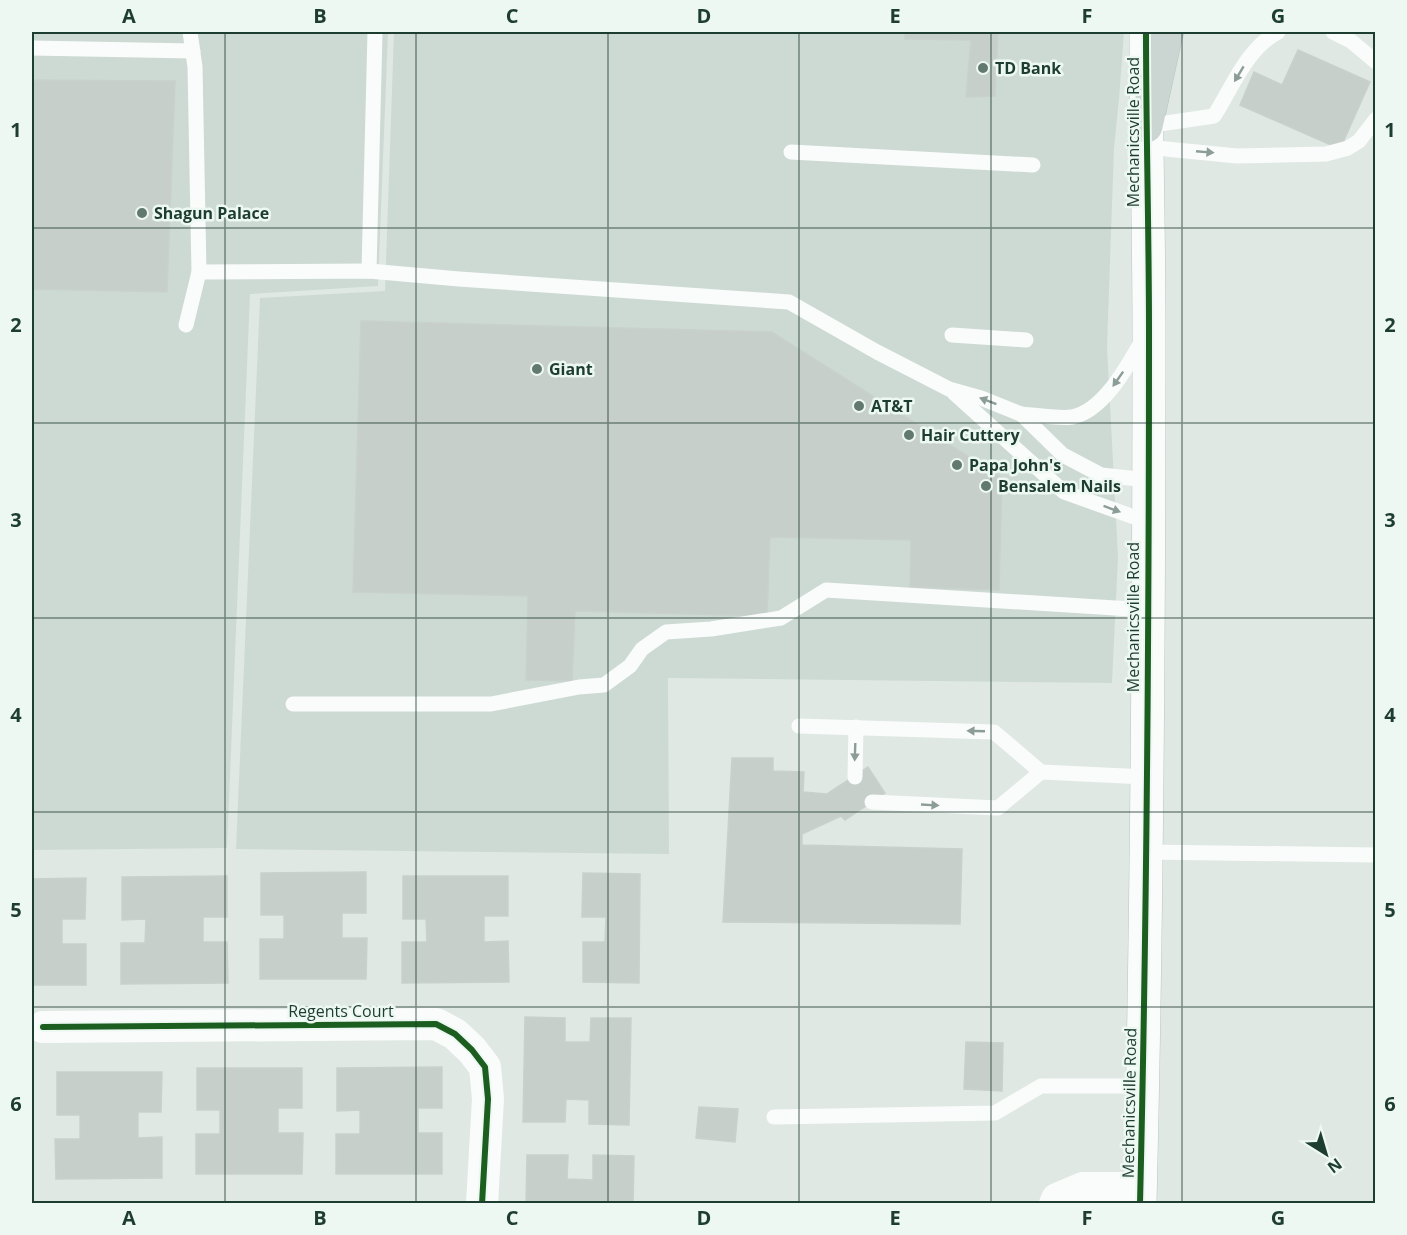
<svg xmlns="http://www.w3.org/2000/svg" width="1407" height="1235" font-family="'Open Sans',sans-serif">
<rect width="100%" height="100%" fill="#e0e8e4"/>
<g fill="#cddad3">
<polygon points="32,32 388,32 378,286 250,294 227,848 32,850"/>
<polygon points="394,32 1124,32 1119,99 1114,149 1107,347 1118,557 1112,683 668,678 669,854 236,849 260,298 385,291"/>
</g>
<g fill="#c7cfcb" stroke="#c9d1cd" stroke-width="1.5">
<polygon points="905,32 998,32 995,96 966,97 971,40 905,39"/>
<polygon points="1298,50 1370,82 1340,149 1240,105 1254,72 1282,85"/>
<polygon points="32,80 175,81 167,292 32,289"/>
<polygon points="361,321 772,332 1002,478 999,590 910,587 911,540 770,537 767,616 575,611 572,681 526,680 528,596 353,592"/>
<polygon points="732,758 773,758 773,771 804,772 803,792 827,794 868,767 885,793 845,820 841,816 802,834 802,845 962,849 960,924 723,922"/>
<polygon points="366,872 366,913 342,913 342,938 367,938 366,979 260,979 260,939 284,939 284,915 261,915 261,873"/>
<polygon points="583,873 640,874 639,983 583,982 583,942 605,942 606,917 582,917"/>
<polygon points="227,876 227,917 203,917 203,942 227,942 228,983 121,984 121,943 145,943 146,919 122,920 122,877"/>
<polygon points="403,876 508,876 508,916 484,916 484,942 508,941 509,982 402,983 402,942 427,942 426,919 403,919"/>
<polygon points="86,878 85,919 62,919 62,944 86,944 86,985 32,985 32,879"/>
<polygon points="525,1017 565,1018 565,1042 590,1042 591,1018 631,1018 629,1125 589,1124 589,1100 566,1099 565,1122 523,1122"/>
<polygon points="966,1042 1003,1043 1002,1091 964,1089"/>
<polygon points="442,1067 442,1108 418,1108 418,1133 442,1133 442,1174 336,1174 336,1134 360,1134 360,1110 337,1111 337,1068"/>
<polygon points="197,1068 302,1068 302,1108 278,1108 278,1133 303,1133 302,1174 196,1174 196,1134 220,1134 220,1110 197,1110"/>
<polygon points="57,1072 162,1072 161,1112 138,1112 138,1138 162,1137 162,1178 56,1179 55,1139 80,1139 80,1115 57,1115"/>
<polygon points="699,1107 738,1109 735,1142 696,1138"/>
<polygon points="527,1155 568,1155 567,1179 593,1180 593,1155 634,1156 633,1204 526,1204"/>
</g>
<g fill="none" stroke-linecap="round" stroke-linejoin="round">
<defs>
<path id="secondary" d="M1140,1204C1147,913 1149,622 1149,332C1149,232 1146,132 1146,32"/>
<polyline id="primary" points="1146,126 1165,39 1167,32"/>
</defs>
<use href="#secondary" stroke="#b9c5bf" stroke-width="34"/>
<use href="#primary" stroke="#bac5c0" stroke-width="34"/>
<g stroke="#fafcfb" stroke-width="15">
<polyline points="1333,32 1351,41 1376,62"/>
<polyline points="32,48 193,51"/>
<path d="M1146,126L1214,116C1232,88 1247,48 1278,32"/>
<polyline points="1146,147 1237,156 1326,154 1348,148 1359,141 1376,119"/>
<polyline points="791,152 1033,165"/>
<polyline points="369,271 375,32"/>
<polyline points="199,272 369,271 459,279 789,302 877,352 949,389 981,398 1021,414 1063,455 1101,475 1148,480"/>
<polyline points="186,325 199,272 195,67 190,32"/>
<polyline points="952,335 1026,340"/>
<polyline points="954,393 1064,492 1148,522"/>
<path d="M1021,414C1033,415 1061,419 1072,417C1104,411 1128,365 1143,339"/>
<polyline points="293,704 491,704 579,687 604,685 630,666 642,649 666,632 711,629 781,618 826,590 1147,610"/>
<polyline points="799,726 994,732 1041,772 1146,777"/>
<polyline points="855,777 856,727"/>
<polyline points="872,802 998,808 1041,772"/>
<polyline points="1145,852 1376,855"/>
<polyline points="774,1117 995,1113 1041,1086 1142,1086"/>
</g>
<g stroke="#fafcfb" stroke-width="32">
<polyline points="43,1027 436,1024 455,1034 472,1050 485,1067 488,1099 482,1204"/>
<polyline points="1055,1204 1057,1199 1083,1188 1140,1188"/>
</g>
<use href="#secondary" stroke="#fafcfb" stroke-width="33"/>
<use href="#primary" stroke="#cbd5d1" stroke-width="33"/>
<defs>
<g id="cycleway">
<polyline points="43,1027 436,1024 455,1034 472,1050 485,1067 488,1099 482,1204"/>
<path d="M1140,1204C1147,913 1149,622 1149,332C1149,232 1146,132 1146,32"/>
</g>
</defs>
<use href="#cycleway" stroke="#eef8f2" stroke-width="10"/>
<use href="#cycleway" stroke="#1b5e20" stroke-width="6"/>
</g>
<defs><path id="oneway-solid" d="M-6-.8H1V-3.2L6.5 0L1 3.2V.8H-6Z" transform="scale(1.5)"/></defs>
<g fill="#8c9c96">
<use href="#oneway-solid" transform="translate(1239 74) rotate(121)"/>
<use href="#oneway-solid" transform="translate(1205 152) rotate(5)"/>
<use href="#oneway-solid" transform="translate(1118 379) rotate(125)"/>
<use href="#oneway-solid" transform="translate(988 401) rotate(-159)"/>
<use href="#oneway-solid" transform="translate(1112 509) rotate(20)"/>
<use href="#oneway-solid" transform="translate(976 731) rotate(-178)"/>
<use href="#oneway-solid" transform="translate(855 752) rotate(92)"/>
<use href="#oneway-solid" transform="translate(930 805) rotate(3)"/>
</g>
<path fill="none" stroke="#1d3d30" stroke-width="1.5" stroke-opacity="0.55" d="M225,32V1204M416,32V1204M608,32V1204M799,32V1204M991,32V1204M1182,32V1204M32,228H1376M32,423H1376M32,618H1376M32,812H1376M32,1007H1376"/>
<g fill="#61796f" stroke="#eef8f2" stroke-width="2">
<circle cx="983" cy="68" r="6"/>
<circle cx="142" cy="213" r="6"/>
<circle cx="537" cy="369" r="6"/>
<circle cx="859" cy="406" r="6"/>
<circle cx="909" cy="435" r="6"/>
<circle cx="957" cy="465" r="6"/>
<circle cx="986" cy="486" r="6"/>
</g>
<g text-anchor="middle" stroke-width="5" stroke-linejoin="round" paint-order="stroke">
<g font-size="16" font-weight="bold" fill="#1d3d30" stroke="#eef8f2" text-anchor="start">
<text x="995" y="74">TD Bank</text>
<text x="154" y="219">Shagun Palace</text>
<text x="549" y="375">Giant</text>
<text x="871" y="412">AT&amp;T</text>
<text x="921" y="441">Hair Cuttery</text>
<text x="969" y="471">Papa John's</text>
<text x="998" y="492">Bensalem Nails</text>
</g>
<g font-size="16" fill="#1d3d30" stroke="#eef8f2">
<text transform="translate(1133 132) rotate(-90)" y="6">Mechanicsville Road</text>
<text transform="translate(1133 617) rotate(-90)" y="6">Mechanicsville Road</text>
<text x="341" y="1017">Regents Court</text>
<text transform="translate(1129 1103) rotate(-89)" y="6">Mechanicsville Road</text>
</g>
</g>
<rect width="1407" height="1235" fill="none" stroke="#eef8f2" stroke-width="66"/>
<g transform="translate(1326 1154) rotate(143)" stroke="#eef8f2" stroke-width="4.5" paint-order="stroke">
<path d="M0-4.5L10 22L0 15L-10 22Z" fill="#1d3d30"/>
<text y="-9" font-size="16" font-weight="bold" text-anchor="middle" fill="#1d3d30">N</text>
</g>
<rect x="33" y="33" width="1341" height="1169" fill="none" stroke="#1d3d30" stroke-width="2"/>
<g font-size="20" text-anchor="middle" font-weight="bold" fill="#1d3d30">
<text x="129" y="23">A</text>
<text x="320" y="23">B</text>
<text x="512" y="23">C</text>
<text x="704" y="23">D</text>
<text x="895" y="23">E</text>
<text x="1087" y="23">F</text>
<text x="1278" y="23">G</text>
<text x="16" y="137">1</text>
<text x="1390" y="137">1</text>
<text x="16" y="332">2</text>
<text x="1390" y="332">2</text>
<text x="16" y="527">3</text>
<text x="1390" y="527">3</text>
<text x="16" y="722">4</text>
<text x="1390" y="722">4</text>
<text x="16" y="917">5</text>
<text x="1390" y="917">5</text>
<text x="16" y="1111">6</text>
<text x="1390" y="1111">6</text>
<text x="129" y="1225">A</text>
<text x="320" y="1225">B</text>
<text x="512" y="1225">C</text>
<text x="704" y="1225">D</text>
<text x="895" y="1225">E</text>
<text x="1087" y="1225">F</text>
<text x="1278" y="1225">G</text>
</g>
</svg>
